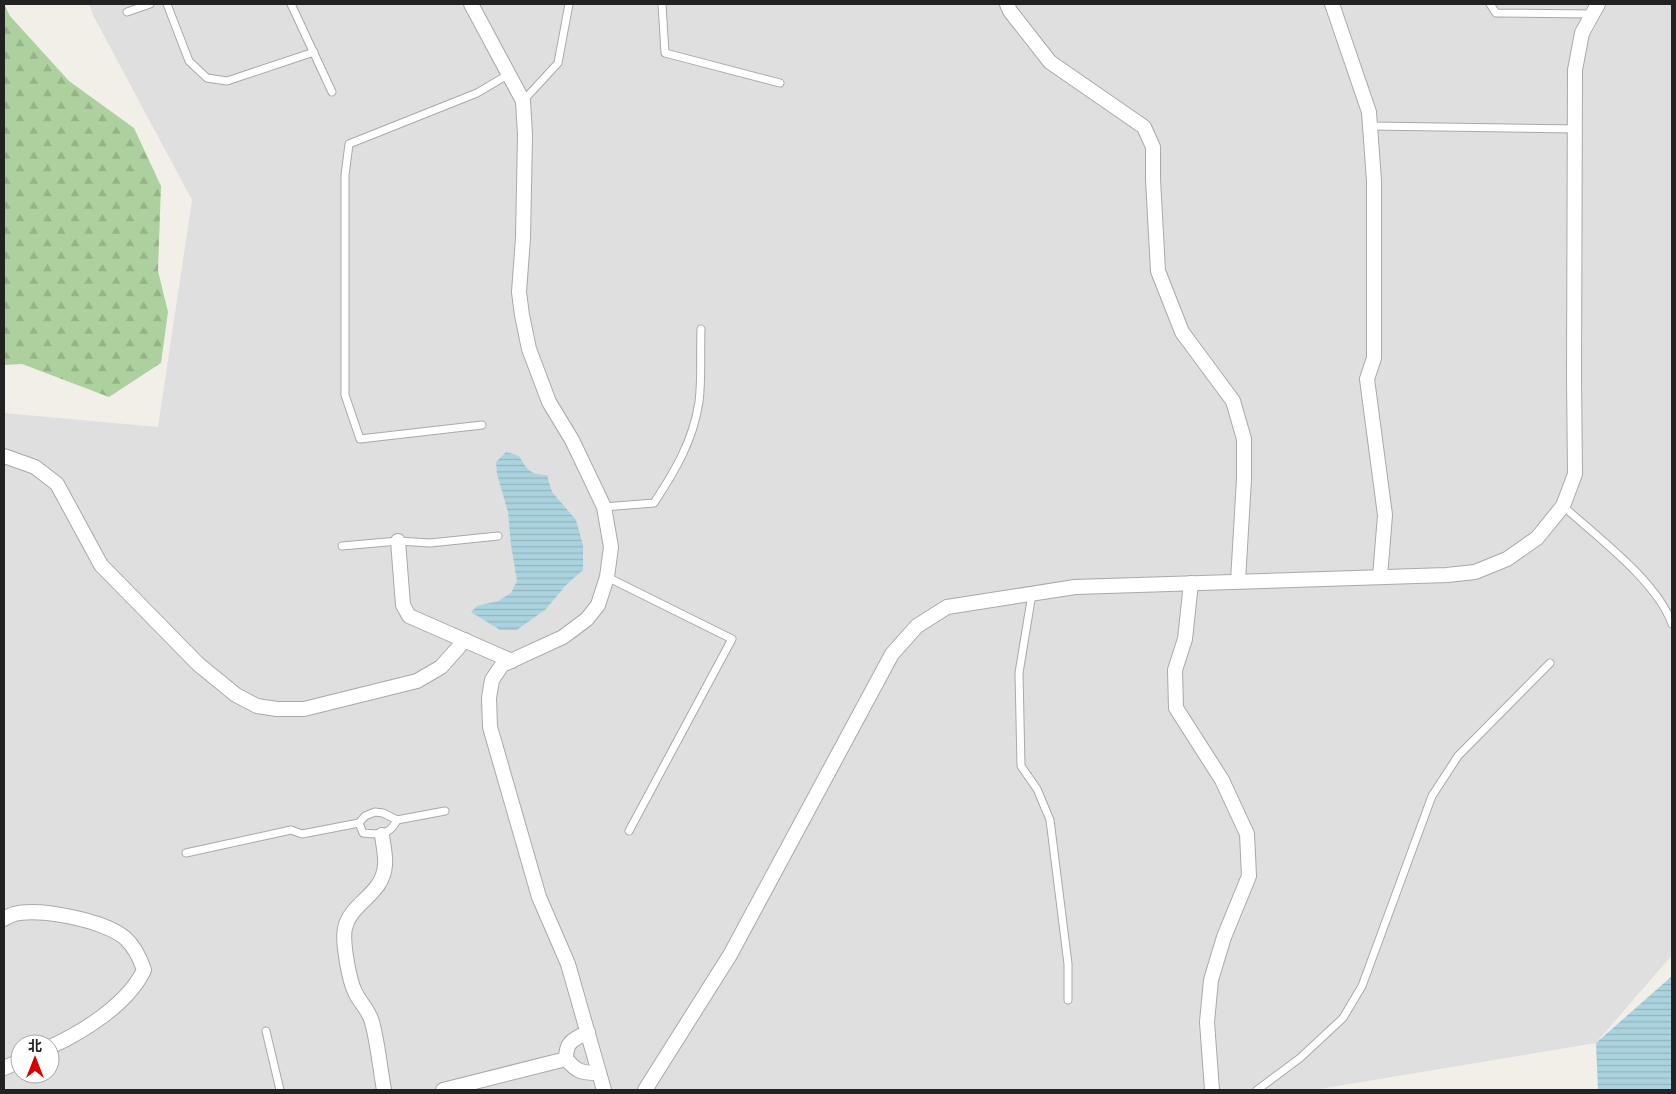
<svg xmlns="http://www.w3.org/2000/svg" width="1676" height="1094" font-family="'Fira Sans','Noto Sans SC',sans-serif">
<defs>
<pattern id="forest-firs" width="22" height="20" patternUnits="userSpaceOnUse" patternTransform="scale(1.25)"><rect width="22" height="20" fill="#add19e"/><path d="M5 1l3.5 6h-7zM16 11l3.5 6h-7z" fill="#95b388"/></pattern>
<pattern id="water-rules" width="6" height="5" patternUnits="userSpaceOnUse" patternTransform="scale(1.25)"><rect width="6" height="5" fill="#aad3df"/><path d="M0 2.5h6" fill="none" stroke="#92b5bf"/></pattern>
</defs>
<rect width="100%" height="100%" fill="#f2efe9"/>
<path fill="#e0dfdf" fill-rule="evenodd" d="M89,4H1672V955L1596,1043L1313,1090H4V413L158,427L192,200L94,17ZM20,1044H50V1074H20Z"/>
<polygon fill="url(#forest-firs)" points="4,4 10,16 69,81 134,128 161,186 158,271 168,312 161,363 109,397 22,364 4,365"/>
<g fill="url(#water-rules)">
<path d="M506,452L519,456C527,469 530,475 547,475L552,492L576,520L583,545V570L566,585L546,609L517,630H500L471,612L477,606L498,601L511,593L517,581L511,545L508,512L497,474L496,462Z"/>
<polygon points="1672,976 1672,1090 1598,1090 1596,1043"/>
</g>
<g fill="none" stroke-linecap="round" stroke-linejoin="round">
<defs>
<g id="lane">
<polyline points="167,4 189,61 207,78 227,81 314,52"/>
<polyline points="291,4 332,92"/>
<polyline points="662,4 665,53 780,83"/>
<polyline points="1490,4 1496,13 1592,14"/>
<polyline points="127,12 150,4"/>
<polyline points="523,101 558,63 569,4"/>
<polyline points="1370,126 1575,129"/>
<polyline points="482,425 360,439 345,395 345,175 349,144 477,93 509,74"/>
<path d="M1563,506C1597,537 1657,581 1672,624"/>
<path d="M604,507L654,503C675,471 693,441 699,402C702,378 700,353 701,329"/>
<polyline points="342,546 398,541 430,543 498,536"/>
<polyline points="607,577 732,639 629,831"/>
<polyline points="1032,594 1019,673 1021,766 1037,789 1050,820 1068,964 1068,1000"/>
<path d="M359,823L363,833C380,834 388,837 397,820"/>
<polyline points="186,853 291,830 302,834 359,823 365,816 375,812 383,813 397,820 445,811"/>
<polyline points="266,1031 280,1090"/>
<polyline points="1257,1090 1300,1058 1343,1018 1362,986 1432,796 1458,756 1550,663"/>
</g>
<g id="street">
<polyline points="471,4 523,101 525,135 523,238 519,292 522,315 529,349 549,402 572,440 604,507 611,547 607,577 598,605 587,619 563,637 502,665 492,680 489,698 490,727 539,897 568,964 604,1090"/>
<polyline points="1007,4 1010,11 1050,62 1144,127 1153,147 1153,179 1158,271 1182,332 1233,401 1244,439 1244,479 1238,581"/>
<polyline points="1332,4 1369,112 1374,181 1374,358 1367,379 1385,515 1380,577"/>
<polyline points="4,456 35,467 57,484 101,565 198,664 236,695 257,706 277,709 304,709 417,681 441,667 465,640"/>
<polyline points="398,541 403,605 409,616 512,661"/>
<polyline points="1191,583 1185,639 1175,670 1176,708 1222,780 1247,834 1249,876 1224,937 1211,980 1207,1022 1212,1090"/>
<path d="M382,835C383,844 386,856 385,865C383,895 351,902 345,928C342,941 349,980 355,992C360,1003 369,1010 372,1022C378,1044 380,1068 384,1090"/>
<path d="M4,919C7,917 11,915 14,914C39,907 106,921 125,938C134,946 140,958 144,970C128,1004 83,1032 50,1047"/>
<path d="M566,1059C577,1072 582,1073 599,1073"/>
<polyline points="4,1068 20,1061"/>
<path d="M443,1090L566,1059C566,1041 573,1040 588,1032"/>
<polyline points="645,1090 730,955 892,654 917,626 947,607 1075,587 1447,575 1475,572 1507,559 1537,538 1563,506 1575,474 1574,377 1575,70 1582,33 1598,4"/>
</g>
</defs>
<use href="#lane" stroke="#a9a9a9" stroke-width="9"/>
<use href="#street" stroke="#a9a9a9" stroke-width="16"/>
<use href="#lane" stroke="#fff" stroke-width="7"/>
<use href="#street" stroke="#fff" stroke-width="14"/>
</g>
<rect width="1676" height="1094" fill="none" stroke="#222222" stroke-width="10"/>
<g transform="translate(35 1059)"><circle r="24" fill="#ffffff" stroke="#a7a7a7"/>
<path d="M0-4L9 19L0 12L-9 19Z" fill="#d40000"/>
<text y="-8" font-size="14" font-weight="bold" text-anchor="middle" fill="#222222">北</text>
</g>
</svg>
